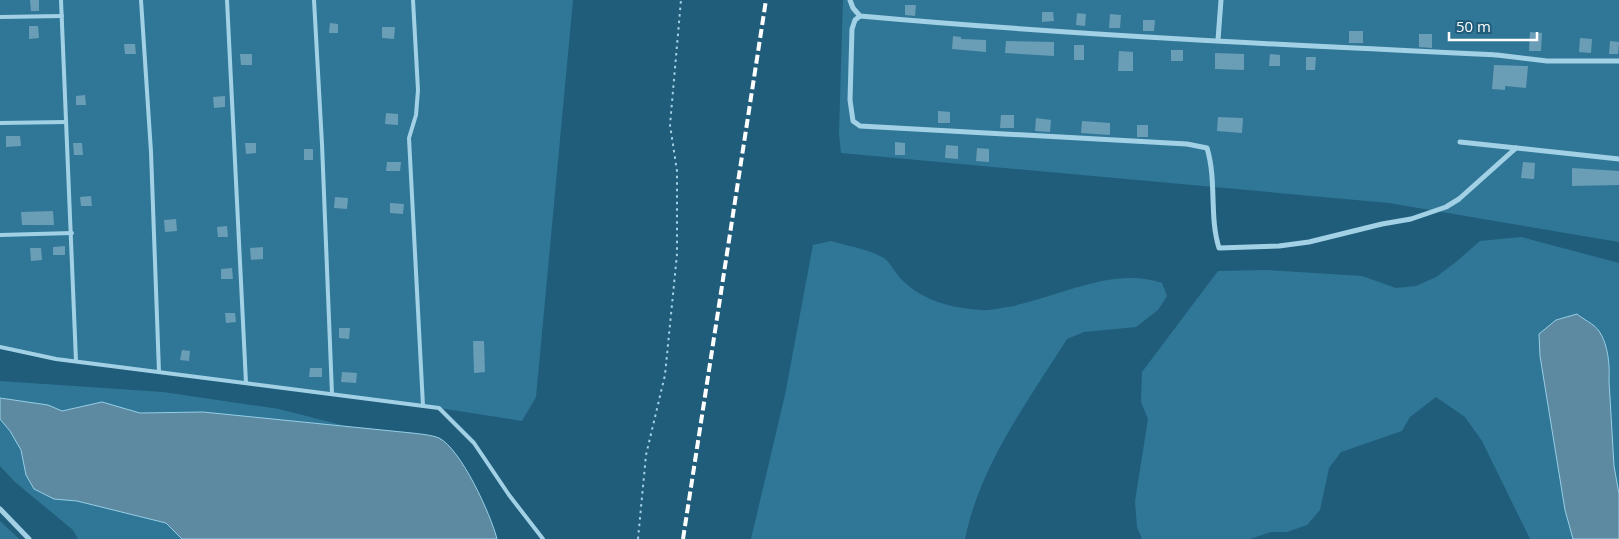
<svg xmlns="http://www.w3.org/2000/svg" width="1619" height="539" font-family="'Open Sans',sans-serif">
<rect width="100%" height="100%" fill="#205d7b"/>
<g fill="#307797">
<polygon points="0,0 573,0 536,397 522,421 439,408 56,359 0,347"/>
<polygon points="843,0 1619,0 1619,242 1389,203 841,153 839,133"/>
<polygon points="1521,237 1619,263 1619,494 1614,466 1609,381 1610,369 1539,334 1540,356 1565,510 1573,539 1530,539 1482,441 1465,417 1436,397 1410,417 1402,431 1341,452 1329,468 1320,510 1307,525 1287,532 1271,532 1250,539 1142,539 1137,527 1135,501 1148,419 1141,402 1142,372 1218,271 1268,270 1362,276 1396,288 1416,286 1436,277 1456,262 1480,241"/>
<path d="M831,241C847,246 867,249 882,257C890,261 895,273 902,280C923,301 952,308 981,310C990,311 999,308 1008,307C1057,298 1112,266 1162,283L1167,296L1158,310L1136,327L1084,332L1067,339C1028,401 980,465 965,539H751L785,395L813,245Z"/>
<polygon points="0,381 163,392 279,409 345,426 203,412 140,413 102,402 62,411 48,405 0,398"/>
<polygon points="0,419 10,431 21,450 26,475 54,499 77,501 166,523 182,539 78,539 73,530 15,482 0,466"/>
<polygon points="0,521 18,538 19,539 0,539"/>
</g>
<g fill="#5d8aa0" stroke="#96cfe7">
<path d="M1577,314C1583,319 1594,324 1599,331C1608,344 1610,365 1609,381L1614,466L1619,494V539H1573L1565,510L1540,356L1539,334L1556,320Z"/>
<path d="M0,398L48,405L62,411L102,402L140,413L203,412L412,433C420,434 432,435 439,438C461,449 491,515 497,539H182L166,523L77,501L54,499L34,489L26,475L21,450L10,431L0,419Z"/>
</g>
<g fill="#6a9db6">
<polygon points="30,0 39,0 39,11 31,11"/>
<polygon points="905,5 916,5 915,16 905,15"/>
<polygon points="1042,12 1053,12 1054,21 1042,22"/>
<polygon points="1077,13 1086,14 1085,26 1076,25"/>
<polygon points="1110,14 1121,15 1120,28 1109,28"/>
<polygon points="1143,20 1155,20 1154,31 1143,31"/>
<polygon points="330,23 338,24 338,33 329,33"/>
<polygon points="29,26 38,26 39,38 29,39"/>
<polygon points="382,27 395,27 394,39 382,38"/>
<rect x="1349" y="31" width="14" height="12"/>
<polygon points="1530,32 1542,33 1541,51 1529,51"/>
<polygon points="1419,34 1432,34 1432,48 1419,47"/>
<polygon points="953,36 961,37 961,39 986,40 986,52 952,49"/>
<polygon points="1580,38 1592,39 1591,53 1579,52"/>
<polygon points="1006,41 1054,42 1054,56 1005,53"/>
<polygon points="1610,41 1619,42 1618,54 1609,54"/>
<polygon points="124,44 135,44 136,54 125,54"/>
<rect x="1074" y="45" width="10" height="15"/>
<rect x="1171" y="50" width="12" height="11"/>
<polygon points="1119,51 1133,52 1133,71 1118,71"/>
<polygon points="1215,53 1244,54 1244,70 1215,69"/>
<polygon points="240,54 252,54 252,65 241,65"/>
<polygon points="1270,54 1280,55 1280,66 1269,66"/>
<polygon points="1306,57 1316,57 1315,70 1306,70"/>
<polygon points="1494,65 1528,66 1526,88 1505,86 1505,90 1492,89"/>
<polygon points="85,95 86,105 76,105 76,96"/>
<polygon points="225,96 225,107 214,108 213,97"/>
<polygon points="938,111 950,112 950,123 938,123"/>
<polygon points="386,113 398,114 398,125 385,124"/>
<polygon points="1001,115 1014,115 1014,128 1000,128"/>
<polygon points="1218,117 1243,118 1242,133 1217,131"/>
<polygon points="1036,118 1051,120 1050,132 1035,131"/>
<polygon points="1082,121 1110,123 1110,135 1081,133"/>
<rect x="1137" y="125" width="11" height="12"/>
<polygon points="6,136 20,136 21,146 6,147"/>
<polygon points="895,142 905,143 905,155 895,155"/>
<polygon points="73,143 82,143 83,155 74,155"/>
<polygon points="245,143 256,143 256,153 246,154"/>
<polygon points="946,145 958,146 958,159 945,158"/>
<polygon points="977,148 989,149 989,162 976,161"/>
<rect x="304" y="149" width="9" height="11"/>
<polygon points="387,162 401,162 400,171 386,171"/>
<polygon points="1523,162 1535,163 1534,179 1521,178"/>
<polygon points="1572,168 1619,171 1619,185 1572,186"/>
<polygon points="91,196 92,206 81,206 80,197"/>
<polygon points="335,197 348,198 347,209 334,208"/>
<polygon points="390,203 404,204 403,214 390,213"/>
<polygon points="53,211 54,225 22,225 21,212"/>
<polygon points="176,219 177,231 165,232 164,220"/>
<polygon points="227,226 228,237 218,237 217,227"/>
<polygon points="65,246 65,255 53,255 53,247"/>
<polygon points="263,247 263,259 251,260 250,248"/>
<polygon points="30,248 41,248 42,260 31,261"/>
<polygon points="232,268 233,279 221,279 221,269"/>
<polygon points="225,313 235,313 236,322 226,323"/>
<polygon points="339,328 350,328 349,339 339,338"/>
<polygon points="473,341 484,341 485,372 474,373"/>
<polygon points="182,350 190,351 189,361 180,360"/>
<polygon points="310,368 322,368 322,377 309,377"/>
<polygon points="342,372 357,373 356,383 341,382"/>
</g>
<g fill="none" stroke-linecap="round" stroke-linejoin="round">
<polyline stroke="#a2d1e6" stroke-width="2" stroke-dasharray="2.5 4" stroke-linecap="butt" points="638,539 646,455 665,375 677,254 677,171 670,125 681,0"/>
<g stroke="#a2d1e6" stroke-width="4">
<polyline points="61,0 76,361"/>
<polyline points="141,0 151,152 159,372"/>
<polyline points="227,0 246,383"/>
<polyline points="314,0 322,144 332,394"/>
<polyline points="413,0 418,90 416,115 409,138 423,406"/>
<polyline points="0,17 62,16"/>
<polyline points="0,123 66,122"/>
<polyline points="0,235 72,233"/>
<polyline points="0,347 56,359 439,408 474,443 509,495 543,539"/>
</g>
<g stroke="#a2d1e6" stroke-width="5">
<path d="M850,0L853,8L860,16C1072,35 1285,45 1497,55L1547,61H1619"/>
<path d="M860,16L855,20L852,29L850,100L853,121L860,126L1187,144L1207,148C1217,181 1209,216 1219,248L1279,246L1309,242L1382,224L1411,219L1446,207L1459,199L1516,148"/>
<polyline points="1218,40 1221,0"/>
<polyline points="1460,142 1619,159"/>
<polyline points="0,509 29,539"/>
</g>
<polyline stroke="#fff" stroke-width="4" stroke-dasharray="9 4" stroke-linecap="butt" points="683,539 766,0"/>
</g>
<path d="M1449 32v8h88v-8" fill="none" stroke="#ffffff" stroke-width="2.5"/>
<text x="1456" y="32" font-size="15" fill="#ffffff" stroke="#205d7b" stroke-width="4" paint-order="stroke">50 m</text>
</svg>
